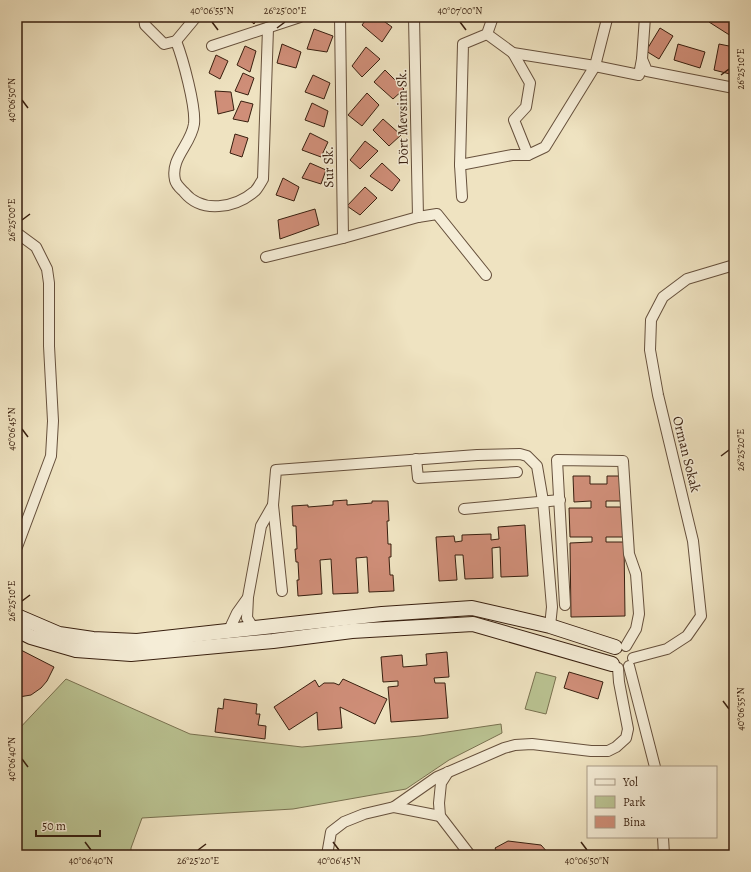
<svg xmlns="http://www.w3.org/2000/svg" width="751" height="872" font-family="Alegreya,serif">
<rect width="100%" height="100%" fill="#efe3c1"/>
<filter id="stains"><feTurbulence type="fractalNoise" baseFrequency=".005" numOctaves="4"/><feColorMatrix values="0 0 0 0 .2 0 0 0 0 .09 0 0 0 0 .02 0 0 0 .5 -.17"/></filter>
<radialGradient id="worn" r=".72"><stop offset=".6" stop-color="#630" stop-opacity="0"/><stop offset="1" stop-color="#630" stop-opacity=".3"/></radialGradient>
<g fill="#bac392" stroke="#797150">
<polygon points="536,672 556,677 546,714 525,709"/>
<polygon points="66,679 190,734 302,747 420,736 501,724 502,733 449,760 406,789 293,809 142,818 131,848 131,855 17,855 17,731"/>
</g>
<g fill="#cf8e78" stroke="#381f0f">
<polygon points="246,17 258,17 254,24"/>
<polygon points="368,17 378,17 392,27 382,42 362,25"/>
<polygon points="712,17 734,18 734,31 731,36 709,22"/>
<polygon points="660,28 673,36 659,59 646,51"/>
<polygon points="314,29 333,36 327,52 307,49"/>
<polygon points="282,44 301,52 296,68 277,63"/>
<polygon points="678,44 705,52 700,68 674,60"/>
<polygon points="719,44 734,47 734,54 730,74 714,70"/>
<polygon points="245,46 256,51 250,72 237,65"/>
<polygon points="366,47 380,59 362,77 352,66"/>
<polygon points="216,55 228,61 220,79 209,73"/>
<polygon points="385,70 404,89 393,99 374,82"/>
<polygon points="243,73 254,78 248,95 235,91"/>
<polygon points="313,75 330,83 324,99 305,92"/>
<polygon points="215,91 231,92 234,110 218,114"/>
<polygon points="367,93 379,105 362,126 348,115"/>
<polygon points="241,101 253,104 248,122 233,119"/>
<polygon points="312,103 328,111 324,127 305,120"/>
<polygon points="383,119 401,135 389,146 373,130"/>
<polygon points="310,133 328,142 321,157 302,150"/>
<polygon points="235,134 248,138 242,157 230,153"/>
<polygon points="365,141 378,151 360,169 350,160"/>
<polygon points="310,163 326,170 321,184 302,178"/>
<polygon points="382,163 400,180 392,191 370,176"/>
<polygon points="283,178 299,187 294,201 276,195"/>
<polygon points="365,187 377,198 360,215 347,206"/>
<polygon points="315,209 319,225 280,239 278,220"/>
<polygon points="17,435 22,437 17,446"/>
<polygon points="573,476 590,476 590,484 607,484 607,476 623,476 623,501 606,501 606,507 623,507 624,537 606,537 606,542 624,542 625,616 571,617 570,543 592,542 592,537 570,537 569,508 591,508 591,501 574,502"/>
<polygon points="347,500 347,505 372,503 372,501 388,501 389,521 387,521 388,544 391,544 391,557 389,557 390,575 393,575 394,591 369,592 367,557 356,558 358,593 333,594 331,559 320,560 322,594 298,596 297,580 299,580 298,562 296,562 295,549 297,549 296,526 293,526 292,506 308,505 308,507 333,505 333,501"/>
<polygon points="525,525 528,576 501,577 500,547 492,548 493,578 465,579 463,555 455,555 457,580 439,581 436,537 454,536 455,542 462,541 462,535 491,534 491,540 499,539 498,527"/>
<polygon points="17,648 54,667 47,681 41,688 31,695 19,697 17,697"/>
<polygon points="447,652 449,677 434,678 435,683 445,683 448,718 391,722 388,687 398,686 398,681 383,682 381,657 402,655 403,667 427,665 426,654"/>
<polygon points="569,672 603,682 598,699 564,688"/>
<polygon points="343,679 387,699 375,724 340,707 342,728 318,730 317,712 289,730 274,707 315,680 319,687 324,683 334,683 339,685"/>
<polygon points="224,699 257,704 256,714 260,714 258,725 266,726 265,739 215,732 218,708 223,709"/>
<polygon points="508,841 541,845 550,855 491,855 496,850 495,848"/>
</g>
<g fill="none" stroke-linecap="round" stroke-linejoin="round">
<defs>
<g id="street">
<polyline points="144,17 145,25 164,44 176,41 196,17"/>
<polyline points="340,17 343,238"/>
<polyline points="414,17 418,217"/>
<polyline points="645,17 642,59 647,71 734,88"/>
<polyline points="487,34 513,53 595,66 639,75 642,59"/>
<path d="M176,41C183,59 196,107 194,124C191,145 170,158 175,180C176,185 181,189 184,192C202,214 235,208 255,191C258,188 261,182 263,179L268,28"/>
<polyline points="212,46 300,17"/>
<polyline points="513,53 530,83 526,107 514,120 528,155"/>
<polyline points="460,165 463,44 487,34 493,17"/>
<polyline points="462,197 460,165 512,155 528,155 545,147 595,66 607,19 607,17"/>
<polyline points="17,233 36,247 47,269 49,283 49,346 53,421 51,456 17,547"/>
<polyline points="266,257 343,238 418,217 437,214 486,275"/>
<polyline points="416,459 418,478 517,472"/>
<polyline points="273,505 282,591"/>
<polyline points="464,509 560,500"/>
<polyline points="565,605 557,460 623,461 629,554 636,574 639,614 636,629 626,646"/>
<polyline points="254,629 247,618 248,597 261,526 273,505 276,470 477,455 520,454 527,456 537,466 543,501 552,607 550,626"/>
<polyline points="229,630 237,613 247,599"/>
<polyline points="633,658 667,649 687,636 701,616 693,541 658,395 650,350 651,320 663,297 687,279 734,265"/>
<polyline points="629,666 655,767"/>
<polyline points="448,772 441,783 439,803 440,816 470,855"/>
<polyline points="394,807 440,816"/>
<polyline points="663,837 664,855"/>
<polyline points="327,855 331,832 344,822 364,814 394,807 437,777 504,748 515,745 532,744 591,751 608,751 616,747 626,738 628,729 619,682 618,668"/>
</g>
<g id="secondary">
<polyline points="17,616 59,634 93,639 137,641 382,614 472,608 550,626 615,647"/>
<polyline points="17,630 31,637 76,650 131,654 273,641 352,631 473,624 612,664"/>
</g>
</defs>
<use href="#street" stroke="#66503c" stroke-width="12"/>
<use href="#secondary" stroke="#381f0f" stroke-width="16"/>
<use href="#street" stroke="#f5edd7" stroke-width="10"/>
<use href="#secondary" stroke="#f5edd7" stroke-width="14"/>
</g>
<path fill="none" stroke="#381f0f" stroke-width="1.5" d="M212,22L218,30M460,22L466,30M277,28L285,22M721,75L729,69M22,100L28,108M22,220L30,214M22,429L28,437M721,456L729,450M22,601L30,595M723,701L729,709M22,759L28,767M85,842L91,850M333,842L339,850M581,842L587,850M198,850L206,844"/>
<g text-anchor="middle" stroke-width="3" stroke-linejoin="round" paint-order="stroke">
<g font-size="14" fill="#381f0f" stroke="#f5edd7">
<text transform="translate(402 117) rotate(-91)" y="5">Dört Mevsim Sk.</text>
<text transform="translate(328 167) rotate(-91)" y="5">Sur Sk.</text>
<text transform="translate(687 454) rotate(76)" y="5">Orman Sokak</text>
</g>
</g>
<rect width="751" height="872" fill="none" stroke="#efe3c1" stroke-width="44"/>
<rect x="587" y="766" width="130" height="72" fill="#f5edd7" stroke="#a99b87"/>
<rect x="595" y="779" width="20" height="6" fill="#f5edd7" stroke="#a99b87"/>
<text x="623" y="786" font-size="12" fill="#381f0f">Yol</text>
<rect x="595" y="796" width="20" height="12" fill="#bac392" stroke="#a99b87"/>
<text x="623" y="806" font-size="12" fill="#381f0f">Park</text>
<rect x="595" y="816" width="20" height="12" fill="#cf8e78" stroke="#a99b87"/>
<text x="623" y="826" font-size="12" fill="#381f0f">Bina</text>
<path d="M36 830v6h64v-6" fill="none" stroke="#381f0f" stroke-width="2"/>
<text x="42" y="830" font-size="12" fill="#381f0f" stroke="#f5edd7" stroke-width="3" paint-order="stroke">50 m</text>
<rect x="22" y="22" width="707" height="828" fill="none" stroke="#381f0f" stroke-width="1.5"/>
<g font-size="10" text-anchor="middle" fill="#381f0f">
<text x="212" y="14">40°06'55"N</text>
<text x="285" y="14">26°25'00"E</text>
<text x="460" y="14">40°07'00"N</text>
<text transform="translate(740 69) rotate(-90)" y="4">26°25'10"E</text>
<text transform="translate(11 100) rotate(-90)" y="4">40°06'50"N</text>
<text transform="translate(11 220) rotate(-90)" y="4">26°25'00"E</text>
<text transform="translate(11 429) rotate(-90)" y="4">40°06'45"N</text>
<text transform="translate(740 450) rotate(-90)" y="4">26°25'20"E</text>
<text transform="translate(11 601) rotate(-90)" y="4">26°25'10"E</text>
<text transform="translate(740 709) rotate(-90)" y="4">40°06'55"N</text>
<text transform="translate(11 759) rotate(-90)" y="4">40°06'40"N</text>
<text x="91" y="864">40°06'40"N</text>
<text x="198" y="864">26°25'20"E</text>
<text x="339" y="864">40°06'45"N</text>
<text x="587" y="864">40°06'50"N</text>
</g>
<rect width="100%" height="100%" filter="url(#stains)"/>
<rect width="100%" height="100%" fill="url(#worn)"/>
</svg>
